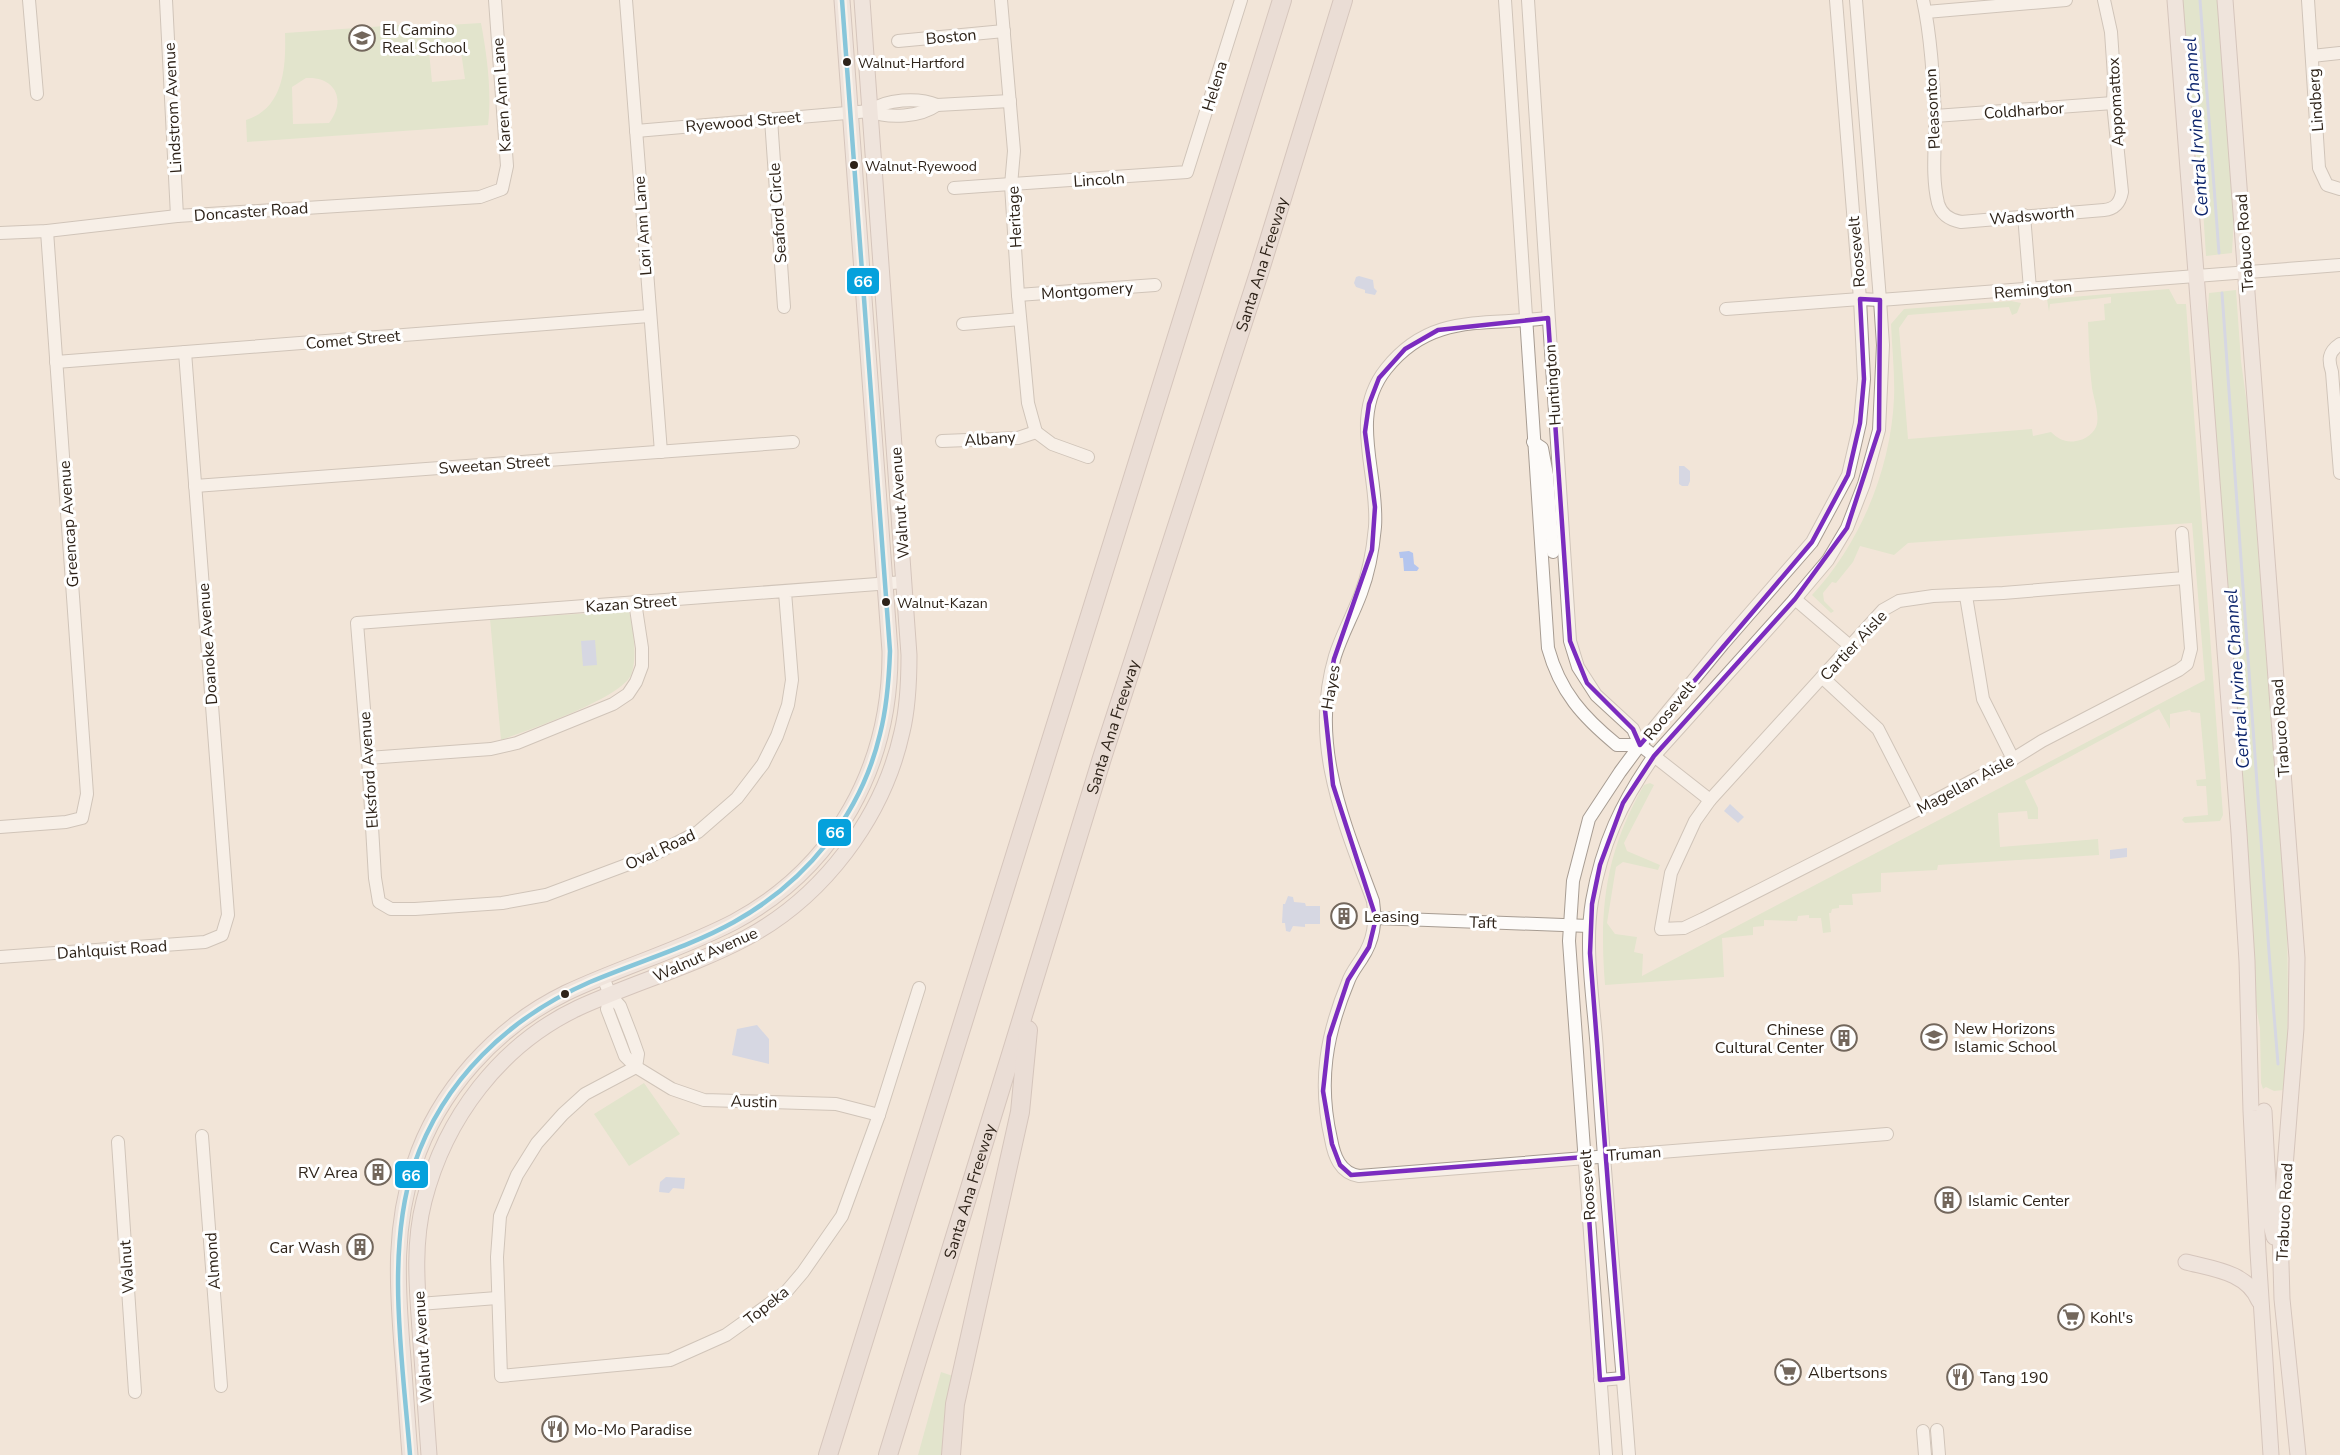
<svg xmlns="http://www.w3.org/2000/svg" width="2340" height="1455" font-family="'Nunito Sans',sans-serif">
<style>
.green{fill:#cee3bc;fill-rule:evenodd}
.water{fill:#b4c5ee}
.lines{fill:none;stroke-linecap:round;stroke-linejoin:round}
.stream{stroke:#b4c5ee;stroke-width:3}
.minor-casing{stroke:#a79c92;stroke-width:14}
.major-casing{stroke:#b29e98;stroke-width:17}
.highway-casing{stroke:#b29e98;stroke-width:20}
.minor{stroke:#fdfbf9;stroke-width:12}
.major{stroke:#ece2e0;stroke-width:15}
.highway{stroke:#e1d2d0;stroke-width:18}
.bus-1-casing{stroke:#fff;stroke-width:9}
.bus-1{stroke:#05a1dc;stroke-width:4.5}
.marked{fill:none;stroke:#7b2cbf;stroke-width:4.5;stroke-linejoin:round}
.bus-dot{fill:#2e2319;stroke:#fff;stroke-width:2}
.labels{text-anchor:middle;stroke-width:6;stroke-linejoin:round;paint-order:stroke}
.bus-label{font-size:14px;fill:#2e2319;stroke:#fff;text-anchor:start}
.poi-label{font-size:16px;fill:#2e2319;stroke:#fff;text-anchor:start}
.street-label{font-size:16px;fill:#2e2319;stroke:#fff}
.water-label{font-size:18px;font-style:italic;fill:#0d256d;stroke:#fff}
.line-badge{stroke:#fff;stroke-width:2}
.badge-label{font-size:16px;text-anchor:middle;font-weight:bold;fill:#fff}
</style>
<rect width="100%" height="100%" fill="#f2e5d8"/>
<!-- green -->
<g class="green">
<path d="M2182 0H2217L2234 217 2232 253 2206 256 2201 178 2192 135Z"/>
<path d="M481 23C487 55 492 92 488 125L247 142 246 120C284 108 286 67 285 33L413 24 414 27ZM418 39 434 44 436 47 460 45 465 79 432 82 429 51 416 52ZM306 78C335 76 347 100 329 123L293 124 292 87Z"/>
<path d="M2169 289 2177 304H2186L2223 815 2220 821 2185 823 2182 820 2184 817 2208 815 2206 786H2197L2196 780 2206 779 2200 713 2191 712 2190 710 2170 714V729L2159 709 2025 781 2038 808V819H2028L2027 811 1998 813 2000 847 2098 839 2099 855 1938 865 1937 870 1881 873V892L1852 894 1853 905H1839V908L1832 909 1831 913H1829L1831 932 1823 933 1821 918H1809V915L1798 916 1797 921 1764 920V926L1753 927V935L1722 938 1724 977 1605 985C1599 909 1605 853 1644 785L1650 783 1654 785 1624 843 1627 851 1660 865 1658 870 1623 862 1616 867 1607 923 1615 934 1637 937 1634 952 1643 954 1642 976 2205 680 2192 523 1908 543 1894 555 1860 546 1853 562 1836 583 1832 582 1823 593 1824 601 1834 611 1831 613 1812 595C1860 544 1891 469 1894 398 1895 374 1892 349 1891 324L1904 309 2011 301 2021 303 2017 313 2012 315 2009 307 1908 315 1899 328 1908 439 2032 429 2033 436 2051 432C2058 439 2066 443 2076 441 2085 440 2095 433 2097 424 2099 412 2094 400 2092 388 2089 366 2089 344 2088 322L2105 320 2104 304 2111 303V297L2050 304 2049 312 2047 299Z"/>
<path d="M2236 290 2241 361 2247 405 2287 929C2288 983 2289 1036 2284 1090L2274 1091 2266 1087 2263 1089 2261 1083 2260 1028 2254 995 2207 323 2209 293Z"/>
<path d="M629 611C633 628 638 658 631 675 620 699 528 730 501 740L490 619Z"/>
<path d="M644 1083 680 1134 629 1166 594 1114Z"/>
<path d="M941 1372 953 1376 943 1426 942 1455H918Z"/>
</g>
<!-- water -->
<g class="water">
<path d="M1359 276 1373 280 1374 288 1377 291 1375 295 1365 293V290L1356 287 1354 283 1356 277Z"/>
<path d="M1679 466H1684L1690 471V481L1688 486H1682L1679 484Z"/>
<path d="M1409 551 1413 553 1414 564 1419 568 1417 571H1404L1403 558H1400L1399 552Z"/>
<path d="M595 640 597 665 583 666 581 641Z"/>
<path d="M1730 804 1744 817 1738 823 1724 811Z"/>
<path d="M2127 848V857L2110 859V850Z"/>
<path d="M1288 896 1293 897 1294 902 1305 903 1306 906H1320V924H1305V927L1293 926 1290 932 1286 931 1285 923H1282L1283 904H1285Z"/>
<path d="M757 1025 769 1039V1064L732 1055 737 1029Z"/>
<path d="M666 1177 685 1178 684 1189 673 1188 669 1193 659 1192 660 1182Z"/>
</g>
<g class="lines">
<!-- stream -->
<g class="stream">
<path d="M2200 0 2219 253"/>
<path d="M2222 293 2269 952 2278 1064"/>
</g>
<!-- minor casing -->
<g class="minor-casing">
<g id="minor">
<path d="M29 0 37 94"/>
<path d="M166 0 177 216"/>
<path d="M626 0 661 452"/>
<path d="M1001 0 1014 151 1011 185 1018 295 1028 403 1036 432"/>
<path d="M1505 0 1548 648C1560 692 1583 717 1617 745H1640"/>
<path d="M1528 0 1570 641 1578 667 1596 695 1633 729 1640 745 1710 800"/>
<path d="M1923 0C1931 37 1933 77 1935 115 1936 143 1931 174 1938 203 1941 214 1950 220 1961 222L2104 210C2115 209 2120 203 2122 192L2113 103 2114 76 2111 32 2104 0"/>
<path d="M2308 0 2319 168 2327 185 2340 189"/>
<path d="M1926 12 2066 0"/>
<path d="M898 41 1004 31"/>
<path d="M2312 56 2340 53"/>
<path d="M870 111C886 99 918 97 937 105L1010 101"/>
<path d="M1935 116 2113 103"/>
<path d="M771 119 784 307"/>
<path d="M636 131 870 111C889 119 920 117 937 105"/>
<path d="M954 188 1187 172 1241 0"/>
<path d="M2024 215 2030 289"/>
<path d="M0 233 47 231 177 216 480 197 502 189 507 166 495 0"/>
<path d="M1018 295 1155 285"/>
<path d="M1726 309 1860 299 1880 300 2340 265"/>
<path d="M1548 318C1485 326 1431 312 1386 369 1348 417 1379 472 1375 527 1373 549 1369 572 1361 593 1353 615 1342 634 1335 656 1309 743 1343 820 1373 901 1376 922 1374 940 1362 958 1357 966 1351 973 1348 982 1326 1035 1318 1082 1331 1139 1334 1156 1340 1173 1359 1176L1887 1134"/>
<path d="M963 324 1020 319"/>
<path d="M2340 344C2328 352 2328 360 2332 372L2340 473"/>
<path d="M56 362 649 316"/>
<path d="M1036 432 1052 444 1088 457"/>
<path d="M942 441 1018 438 1036 432"/>
<path d="M1533 442 1542 448 1547 475 1553 552"/>
<path d="M195 486 793 442"/>
<path d="M2182 533 2191 649 2187 664 2179 670 2042 741 2013 759 1919 809 1703 919 1684 928 1661 929 1671 873 1695 821 1710 800 1883 610 1899 601 1933 596 2003 593 2184 578"/>
<path d="M785 592 792 680 788 705 777 736 763 764 737 798 698 832 653 855 546 895 502 903 415 909H391L379 902 375 878 368 758 357 623 904 582"/>
<path d="M1966 596 1983 699 2013 759"/>
<path d="M1795 599 1850 646"/>
<path d="M1822 677 1878 729 1919 809"/>
<path d="M368 758 491 749 517 743 613 704 628 694 636 682 642 666V648L635 602"/>
<path d="M0 827 66 822 82 818 87 794 47 231"/>
<path d="M1376 918 1589 926"/>
<path d="M0 957 205 942 222 935 228 915 185 352"/>
<path d="M603 977 610 995 620 1006 632 1037 638 1054 636 1067"/>
<path d="M610 995 607 1009 625 1056 636 1067 672 1089 704 1100 836 1104 879 1115"/>
<path d="M636 1067 585 1094 563 1114 537 1143 517 1175 500 1216 497 1257 501 1376 670 1360 726 1335 786 1292 803 1272 842 1216 879 1115 919 988"/>
<path d="M202 1136 221 1386"/>
<path d="M118 1142 135 1392"/>
<path d="M419 1304 497 1298"/>
<path d="M1600 1380 1623 1378"/>
<path d="M1937 1430 1939 1455"/>
<path d="M1923 1431 1925 1455"/>
<path d="M1606 1455 1569 941 1573 881 1589 819 1620 772 1640 745 1723 644 1812 542 1848 475 1860 423 1864 379 1860 299 1836 0"/>
<path d="M1629 1455C1619 1320 1604 1186 1597 1051 1594 1004 1584 948 1592 901 1602 844 1621 803 1654 756L1795 599 1828 560 1847 528 1864 484 1879 430 1883 345 1880 300 1856 0"/>
</g>
</g>
<!-- major casing -->
<g class="major-casing">
<g id="major">
<path d="M2175 0 2239 833 2247 961 2251 1111 2258 1252 2271 1455"/>
<path d="M2225 0 2297 958 2296 1028 2280 1230 2282 1299 2298 1455"/>
<path d="M2264 1111 2270 1221 2274 1237"/>
<path d="M2186 1262C2213 1269 2247 1272 2259 1301"/>
<path d="M410 1455C407 1419 405 1382 402 1346 397 1282 394 1227 414 1165 438 1091 496 1027 566 993 621 967 680 950 734 922 836 867 891 766 890 651L842 0"/>
<path d="M429 1455C426 1413 423 1372 420 1330 417 1287 413 1244 424 1201 445 1118 500 1045 578 1008 633 983 693 966 746 938 823 897 883 818 902 732 908 707 909 681 909 655L862 0"/>
</g>
</g>
<!-- highway casing -->
<g class="highway-casing">
<g id="highway">
<path d="M828 1455 1282 0"/>
<path id="s1" d="M888 1455 1102 758 1259 273 1343 0"/>
<path d="M951 1455 955 1404 1020 1112 1028 1030"/>
</g>
</g>
<!-- minor -->
<use href="#minor" class="minor"/>
<!-- major -->
<use href="#major" class="major"/>
<!-- highway -->
<use href="#highway" class="highway"/>
<!-- bus-1 casing -->
<g class="bus-1-casing">
<path id="bus-1" d="M410 1455C403 1365 385 1251 414 1165 443 1080 509 1017 590 982 637 962 689 947 734 922 806 882 861 815 880 734 887 707 889 679 890 651L842 0"/>
</g>
<!-- bus-1 -->
<use href="#bus-1" class="bus-1"/>
</g>
<!-- marked area -->
<path d="M0 0H2340V1455H0ZM1860 299 1880 300 1879 430 1847 528 1795 599 1654 756 1623 803 1600 865 1592 904 1590 953 1623 1378 1600 1380 1585 1157 1351 1175 1340 1165 1332 1144 1323 1091 1329 1037 1348 980 1369 947 1376 918 1333 785 1325 710 1334 659 1372 550 1375 507 1365 432 1369 404 1379 378 1405 349 1438 330 1548 318 1570 641 1587 683 1633 729 1640 745 1812 542 1848 475 1860 423 1864 379Z" fill="#f2e5d8" fill-opacity=".55" fill-rule="evenodd"/>
<path class="marked" d="M1860 299 1880 300 1879 430 1847 528 1795 599 1654 756 1623 803 1600 865 1592 904 1590 953 1623 1378 1600 1380 1585 1157 1351 1175 1340 1165 1332 1144 1323 1091 1329 1037 1348 980 1369 947 1376 918 1333 785 1325 710 1334 659 1372 550 1375 507 1365 432 1369 404 1379 378 1405 349 1438 330 1548 318 1570 641 1587 683 1633 729 1640 745 1812 542 1848 475 1860 423 1864 379Z"/>
<!-- icons -->
<defs>
<g id="school-ring" transform="scale(1.35)"><circle r="9.5" fill="#fff" stroke="#73675c" stroke-width="1.5"/><path d="M0-5L7-2L0 1L-7-2ZM-4 1L0 2.5L4 1V4Q0 6-4 4Z" fill="#73675c"/></g>
<g id="building-ring" transform="scale(1.35)"><circle r="9.5" fill="#fff" stroke="#73675c" stroke-width="1.5"/><path d="M-4-6H4V6H1V3H-1V6H-4ZM-2.5-4.3h1.7v1.8h-1.7ZM.8-4.3h1.7v1.8H.8ZM-2.5-1h1.7V.8h-1.7ZM.8-1h1.7V.8H.8Z" fill="#73675c"/></g>
<g id="supermarket-ring" transform="scale(1.35)"><circle r="9.5" fill="#fff" stroke="#73675c" stroke-width="1.5"/><path d="M-6-5.5h2.5l.6 2H6L4.5 2H-2.5L-4.4-4H-6ZM-1.5 3.2a1.3 1.3 0 1 0 .1 0ZM3 3.2a1.3 1.3 0 1 0 .1 0Z" fill="#73675c"/></g>
<g id="restaurant-ring" transform="scale(1.35)"><circle r="9.5" fill="#fff" stroke="#73675c" stroke-width="1.5"/><path d="M-5-6h1v4h1v-4h1v4h1v-4h1v5L-1.5 .5V6h-2V.5L-5-1ZM5-6V6H3V1.5H1.5Q1.5-4 5-6Z" fill="#73675c"/></g>
</defs>
<g fill-rule="evenodd">
<use href="#school-ring" x="362" y="38"/>
<use href="#building-ring" x="1344" y="916"/>
<use href="#school-ring" x="1934" y="1037"/>
<use href="#building-ring" x="1844" y="1038"/>
<use href="#building-ring" x="378" y="1172"/>
<use href="#building-ring" x="1948" y="1200"/>
<use href="#building-ring" x="360" y="1247"/>
<use href="#supermarket-ring" x="2071" y="1317"/>
<use href="#supermarket-ring" x="1788" y="1372"/>
<use href="#restaurant-ring" x="1960" y="1377"/>
<use href="#restaurant-ring" x="555" y="1429"/>
</g>
<!-- markers -->
<g class="bus-dot">
<circle cx="847" cy="62" r="5"/>
<circle cx="854" cy="165" r="5"/>
<circle cx="886" cy="602" r="5"/>
<circle cx="565" cy="994" r="5"/>
</g>
<g class="labels">
<!-- bus labels -->
<g class="bus-label">
<text x="858" y="68">Walnut-Hartford</text>
<text x="865" y="171">Walnut-Ryewood</text>
<text x="897" y="608">Walnut-Kazan</text>
</g>
<!-- poi labels -->
<g class="poi-label">
<text x="382" y="35">El Camino<tspan x="382" dy="18">Real School</tspan></text>
<text x="1364" y="922">Leasing</text>
<text x="1954" y="1034">New Horizons<tspan x="1954" dy="18">Islamic School</tspan></text>
<text x="1824" y="1035" text-anchor="end">Chinese<tspan x="1824" dy="18">Cultural Center</tspan></text>
<text x="358" y="1178" text-anchor="end">RV Area</text>
<text x="1968" y="1206">Islamic Center</text>
<text x="340" y="1253" text-anchor="end">Car Wash</text>
<text x="2090" y="1323">Kohl's</text>
<text x="1808" y="1378">Albertsons</text>
<text x="1980" y="1383">Tang 190</text>
<text x="574" y="1435">Mo-Mo Paradise</text>
</g>
<!-- street labels -->
<g class="street-label">
<text transform="translate(951 36) rotate(-5)" y="6">Boston</text>
<text transform="translate(1214 86) rotate(-73)" y="6">Helena</text>
<text transform="translate(501 95) rotate(-94)" y="6">Karen Ann Lane</text>
<text transform="translate(2315 100) rotate(-94)" y="6">Lindberg</text>
<text transform="translate(2115 102) rotate(-93)" y="6">Appomattox</text>
<text transform="translate(172 108) rotate(-93)" y="6">Lindstrom Avenue</text>
<text transform="translate(1932 109) rotate(-93)" y="6">Pleasonton</text>
<text transform="translate(2024 110) rotate(-4)" y="6">Coldharbor</text>
<text transform="translate(743 121) rotate(-5)" y="6">Ryewood Street</text>
<text transform="translate(1099 179) rotate(-4)" y="6">Lincoln</text>
<text transform="translate(251 211) rotate(-4)" y="6">Doncaster Road</text>
<text transform="translate(777 213) rotate(-94)" y="6">Seaford Circle</text>
<text transform="translate(2032 215) rotate(-5)" y="6">Wadsworth</text>
<text transform="translate(1014 217) rotate(-93)" y="6">Heritage</text>
<text transform="translate(642 226) rotate(-94)" y="6">Lori Ann Lane</text>
<text transform="translate(2244 243) rotate(-94)" y="6">Trabuco Road</text>
<text transform="translate(1856 252) rotate(-95)" y="6">Roosevelt</text>
<text dy="6" stroke="none"><textPath href="#s1" startOffset="1248">Santa Ana Freeway</textPath></text>
<text transform="translate(2033 289) rotate(-5)" y="6">Remington</text>
<text transform="translate(1087 290) rotate(-4)" y="6">Montgomery</text>
<text transform="translate(353 339) rotate(-5)" y="6">Comet Street</text>
<text transform="translate(1552 385) rotate(-94)" y="6">Huntington</text>
<text transform="translate(990 438) rotate(-4)" y="6">Albany</text>
<text transform="translate(494 464) rotate(-4)" y="6">Sweetan Street</text>
<text transform="translate(899 503) rotate(-94)" y="6">Walnut Avenue</text>
<text transform="translate(68 524) rotate(-94)" y="6">Greencap Avenue</text>
<text transform="translate(631 603) rotate(-4)" y="6">Kazan Street</text>
<text transform="translate(207 644) rotate(-94)" y="6">Doanoke Avenue</text>
<text transform="translate(1853 645) rotate(-47)" y="6">Cartier Aisle</text>
<text transform="translate(1330 687) rotate(-80)" y="6">Hayes</text>
<text transform="translate(1669 710) rotate(-51)" y="6">Roosevelt</text>
<text dy="6" stroke="none"><textPath href="#s1" startOffset="762">Santa Ana Freeway</textPath></text>
<text transform="translate(2280 728) rotate(-94)" y="6">Trabuco Road</text>
<text transform="translate(368 770) rotate(-94)" y="6">Elksford Avenue</text>
<text transform="translate(1965 784) rotate(-28)" y="6">Magellan Aisle</text>
<text transform="translate(660 849) rotate(-25)" y="6">Oval Road</text>
<text transform="translate(1483 922) rotate(2)" y="6">Taft</text>
<text transform="translate(112 949) rotate(-4)" y="6">Dahlquist Road</text>
<text transform="translate(705 954) rotate(-24)" y="6">Walnut Avenue</text>
<text transform="translate(754 1101) rotate(1)" y="6">Austin</text>
<text transform="translate(1634 1153) rotate(-4)" y="6">Truman</text>
<text transform="translate(1587 1185) rotate(-94)" y="6">Roosevelt</text>
<text dy="6" stroke="none"><textPath href="#s1" startOffset="276">Santa Ana Freeway</textPath></text>
<text transform="translate(2284 1212) rotate(-87)" y="6">Trabuco Road</text>
<text transform="translate(212 1261) rotate(-94)" y="6">Almond</text>
<text transform="translate(126 1267) rotate(-94)" y="6">Walnut</text>
<text transform="translate(766 1305) rotate(-38)" y="6">Topeka</text>
<text transform="translate(422 1347) rotate(-94)" y="6">Walnut Avenue</text>
</g>
<!-- water labels -->
<g class="water-label">
<text transform="translate(2196 127) rotate(-94)" y="6">Central Irvine Channel</text>
<text transform="translate(2237 679) rotate(-94)" y="6">Central Irvine Channel</text>
</g>
</g>
<g class="line-badge">
<rect x="846" y="267" width="34" height="28" rx="6" fill="#05a1dc"/>
<rect x="817" y="818" width="35" height="29" rx="6" fill="#05a1dc"/>
<rect x="394" y="1160" width="35" height="29" rx="6" fill="#05a1dc"/>
</g>
<g class="badge-label">
<text x="863" y="287">66</text>
<text x="835" y="838">66</text>
<text x="411" y="1181">66</text>
</g>
</svg>
